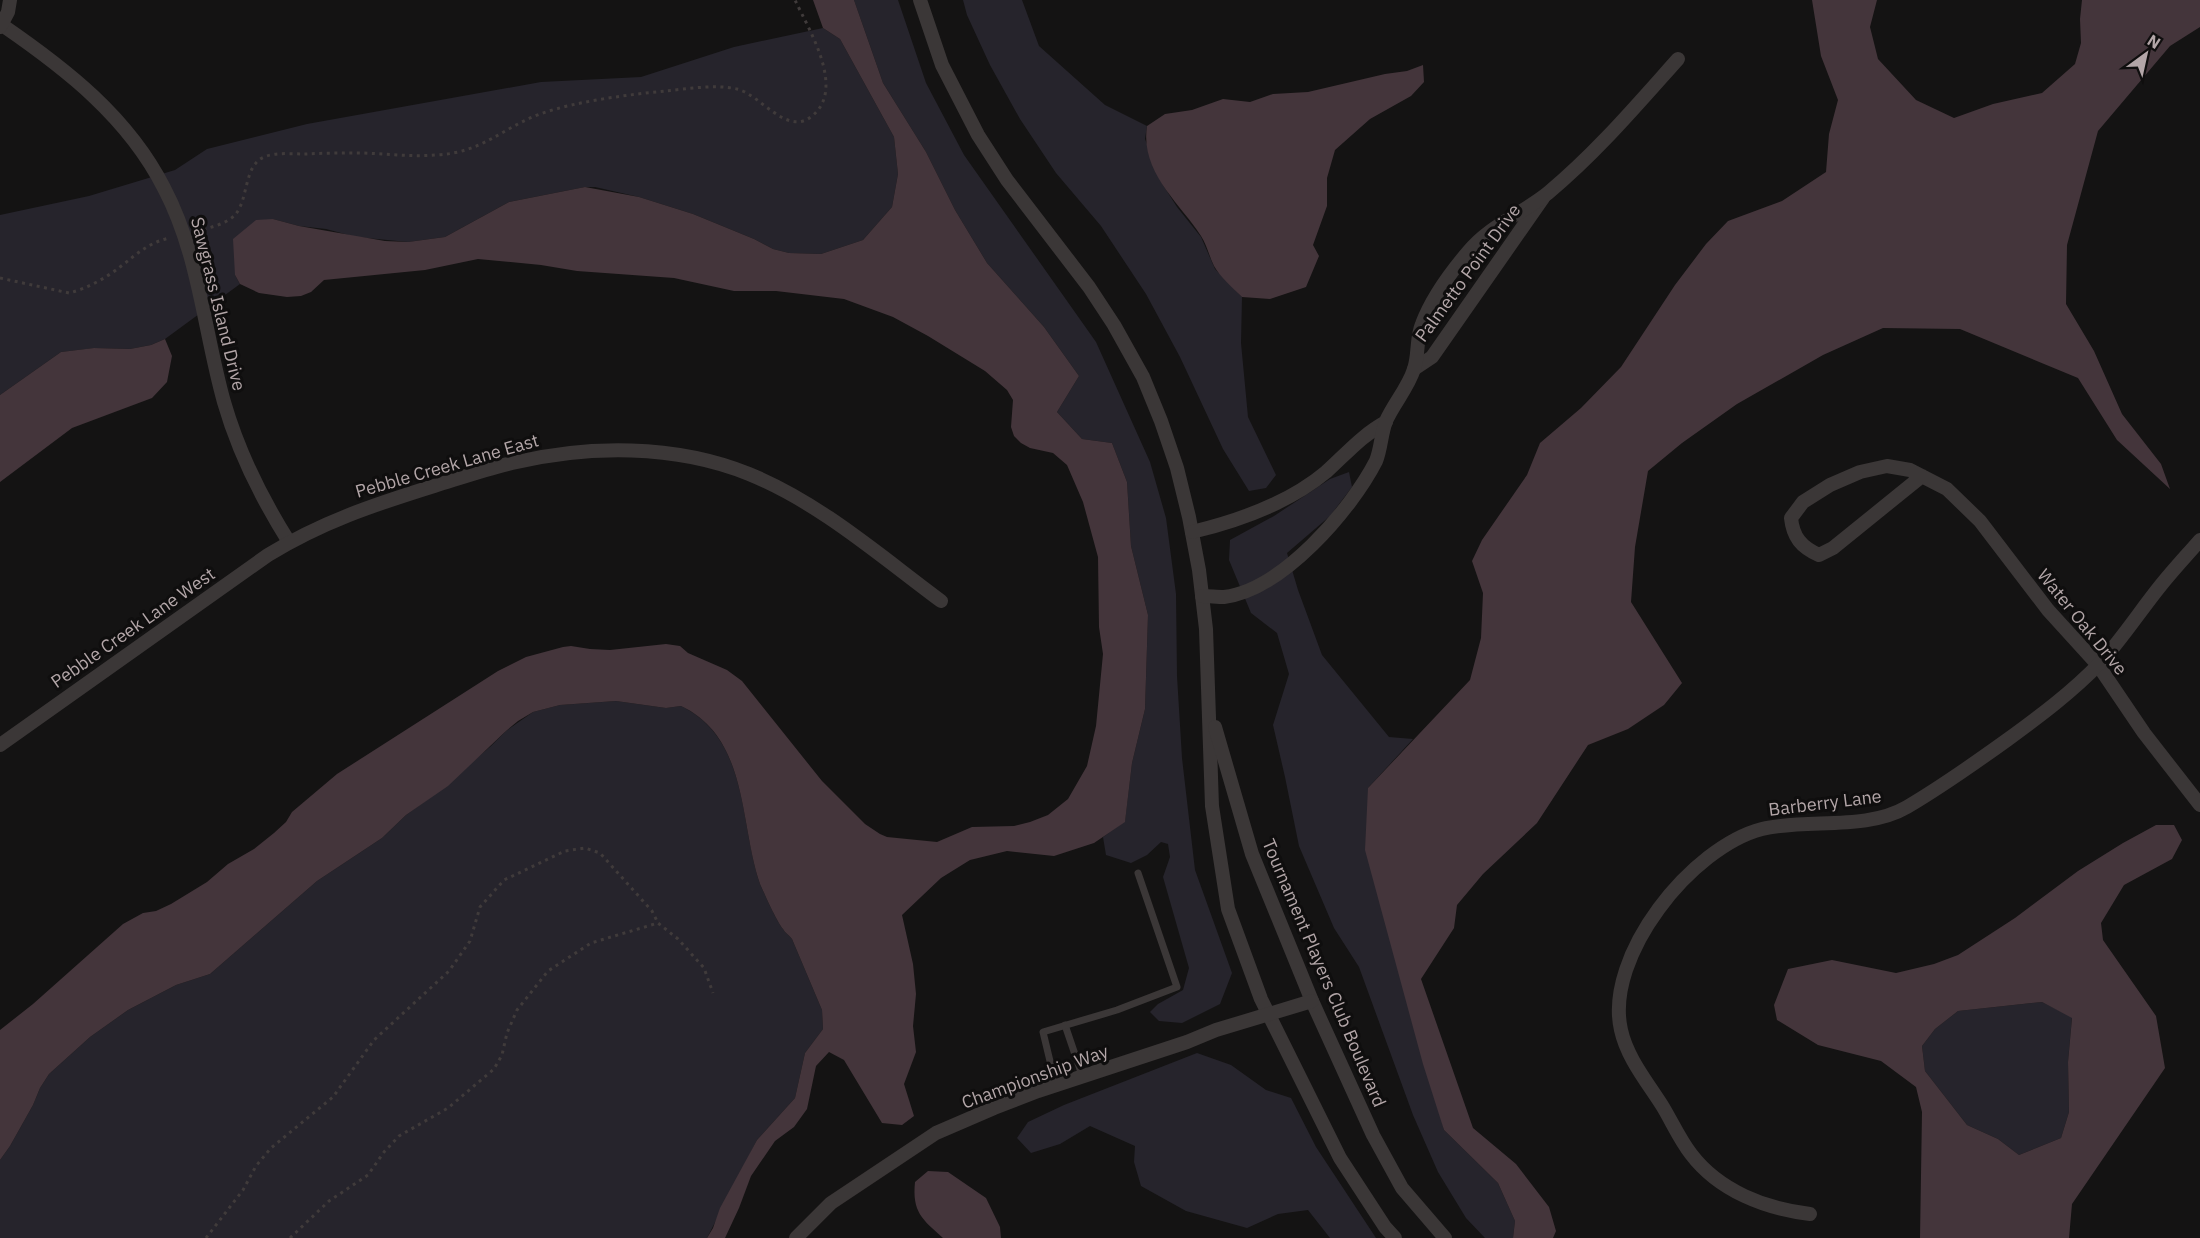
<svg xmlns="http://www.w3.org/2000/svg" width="2200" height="1238" font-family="'IBM Plex Sans',sans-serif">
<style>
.green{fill:#26242c}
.water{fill:#44353b;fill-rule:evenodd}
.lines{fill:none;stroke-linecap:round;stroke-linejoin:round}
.path{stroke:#403b3b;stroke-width:3;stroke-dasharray:3 4.5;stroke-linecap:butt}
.lane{stroke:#3b3737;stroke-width:7}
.street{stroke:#3b3737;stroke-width:14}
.labels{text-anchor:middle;stroke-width:6;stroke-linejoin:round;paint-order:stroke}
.street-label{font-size:18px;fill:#b3a6a8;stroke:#0f0e0e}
</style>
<rect width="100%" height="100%" fill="#141313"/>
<!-- green -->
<g class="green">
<path d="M854 0H898L926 83 964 155 1096 342 1150 462 1166 518 1176 594 1177 676 1182 758 1195 870 1232 973 1220 1004 1182 1023 1159 1021 1150 1012 1158 1004 1183 990 1189 968 1163 877 1170 857 1168 844 1161 842 1147 855 1131 863 1106 855 1103 837 1125 821 1132 763 1145 709 1148 615 1131 546 1127 482 1112 443 1082 439 1057 412 1079 376 1044 327 987 263 955 210 926 152 883 83Z"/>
<path d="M963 0H1022L1039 46 1105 105 1147 126 1145 139 1163 185 1177 207 1201 237 1215 269 1242 297 1241 343 1248 417 1276 475 1266 488 1249 491 1223 449 1180 357 1146 294 1101 226 1056 173 1020 119 990 65 967 15Z"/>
<path d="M823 28 840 39 894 137 898 174 892 207 863 240 821 254 789 253 773 249 754 239 693 214 639 197 595 187H585L509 202 445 237 408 242 356 237 326 229 299 226 273 219 235 275 240 284 165 339 151 345 130 349 95 348 61 352 0 395V215L89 196 175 170 207 149 307 124 541 82 641 77 734 47Z"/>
<path d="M1349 472 1352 487 1330 516 1287 553 1298 590 1322 655 1389 737 1413 739 1368 788 1444 1130 1498 1183 1515 1221 1513 1238H1485L1466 1218 1438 1172 1413 1115 1359 967 1334 928 1299 846 1285 777 1273 725 1289 674 1277 633 1251 613 1229 560 1230 540 1274 516 1330 479Z"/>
<path d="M616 701 666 708 681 706C749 739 739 822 760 884 764 893 777 922 783 929 785 933 789 935 792 939L822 1010 823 1029 805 1053 795 1098 757 1140 707 1238H0V1160L10 1146 33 1105 40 1088 49 1074 90 1037 128 1010 176 985 210 974 317 881 382 838 406 815 431 797 491 746 506 731 533 712 560 705Z"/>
<path d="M2042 1002 2072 1017 2068 1062 2069 1112 2061 1138 2019 1155 1998 1139 1967 1125 1925 1071 1922 1046 1935 1029 1958 1011Z"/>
<path d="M1197 1053 1231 1065 1266 1090 1291 1098 1316 1147 1376 1238H1330L1308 1210 1278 1214 1247 1228 1186 1211 1141 1186 1134 1162 1135 1146 1090 1126 1060 1144 1031 1153 1017 1138 1028 1122 1064 1105Z"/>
</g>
<!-- water -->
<g class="water">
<path d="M813 0H854L883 83 926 152 955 210 987 263 1044 327 1079 376 1057 412 1082 439 1112 443 1127 482 1131 546 1148 615 1145 709 1132 763 1125 822 1094 843 1054 856 1007 851 970 860 941 878 902 915 913 964 916 994 913 1026 916 1052 904 1084 914 1116 902 1125 882 1123 844 1060 829 1052 816 1066 807 1109 794 1127 775 1141 751 1176 739 1208 725 1238H707L713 1228 720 1208 757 1140 795 1098 805 1053 823 1029 822 1010 792 939C789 935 785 933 783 929 777 922 764 893 760 884 739 823 749 738 681 706L666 708 616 701 560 705 533 712 518 721 506 731 448 786 406 815 382 838 317 881 210 974 176 985 128 1010 90 1037 49 1074 40 1088 33 1105 10 1146 0 1160V1030L33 1004 123 924 143 913 156 911 171 904 207 882 228 864 254 849 274 833 286 822 292 812 337 774 498 671 526 657 563 647 571 646 590 649 610 650 666 644 680 646 688 653 727 670 742 681 822 781 865 824 880 834 887 837 937 842 972 827 1014 826 1030 822 1048 815 1068 799 1087 766 1096 726 1103 654 1099 627 1098 557 1083 502 1067 465 1053 453 1030 448 1021 443 1014 436 1011 427 1013 400 1007 390 985 371 928 336 893 317 844 299 776 291H734L674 278 577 271 541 265 478 259 425 270 324 280 311 292 301 296 287 297 259 293 240 284 235 275 233 239 256 220 273 219 299 226 385 241 408 242 445 237 509 202 585 187 639 197 693 214 754 239 773 249 789 253 821 254 863 240 892 207 898 174 894 137 840 39 823 28Z"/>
<path d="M1812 0H1877L1870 27 1878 59 1916 100 1954 118 1993 104 2042 93 2075 64 2081 43 2080 19 2082 0H2200V27L2170 46 2098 131 2067 245 2066 304 2094 351 2122 414 2161 464 2170 489 2117 440 2078 378 1960 329 1883 328 1823 355 1737 404 1682 443 1648 471 1635 547 1631 602 1682 683 1664 705 1628 729 1588 745 1537 823 1483 874 1457 905 1454 928 1421 979 1473 1128 1516 1164 1549 1207 1556 1231 1553 1238H1513L1515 1221 1498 1183 1444 1130 1423 1064 1365 850 1368 788 1470 680 1481 638 1483 593 1472 561 1482 540 1527 475 1540 443 1581 408 1621 367 1675 285 1706 244 1728 221 1782 201 1826 172 1829 134 1838 100 1821 56Z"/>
<path d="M1423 65 1424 82 1411 96 1370 119 1335 150 1327 178V206L1313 245 1319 256 1306 287 1270 299 1242 297C1233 288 1220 277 1214 266 1209 256 1207 245 1201 236 1179 202 1140 172 1147 126L1165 114 1192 110 1223 99 1250 102 1273 94 1308 92 1385 74 1407 71Z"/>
<path d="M165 339 172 356 167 382 152 398 72 428 0 482V395L61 352 94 348 130 349 151 345Z"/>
<path d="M2156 825H2174L2182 840 2172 859 2124 885 2101 923 2103 940 2156 1016 2165 1068 2072 1204 2069 1238H1920L1922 1112 1916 1087 1881 1061 1818 1045 1777 1020 1774 1005 1788 969 1832 960 1896 973 1934 964 1958 955 2015 918 2078 871 2123 843ZM2042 1002 2072 1018 2068 1062 2069 1112 2061 1138 2019 1155 1998 1139 1967 1125 1925 1071 1922 1046 1935 1029 1958 1011Z"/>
<path d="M928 1171 948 1172 986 1198 1000 1227 1001 1238H943C922 1219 912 1212 915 1182Z"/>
</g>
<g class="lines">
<!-- path -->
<g class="path">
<path d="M196 231C208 228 224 225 234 216 249 201 243 166 264 157 276 152 292 154 305 154 324 153 344 153 364 153 388 154 412 157 436 155 482 153 502 128 540 114 577 101 626 95 665 91 687 89 715 84 737 89 761 95 787 137 812 116 846 89 809 30 795 0"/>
<path d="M0 278 69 293C86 289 106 278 120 267 137 254 148 243 169 238"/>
<path d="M206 1238 243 1190 256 1166 271 1148 333 1097 374 1040 449 971 470 941 480 907 504 880 565 851 585 848 600 853 652 911 658 923"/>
<path d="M290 1238 329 1201 368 1175 384 1152 399 1136 448 1108 494 1069 502 1055 507 1033 517 1010 548 971 591 943 658 923 678 939 704 968 713 993"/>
</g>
<!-- lane -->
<g class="lane">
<path d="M1065 1025 1083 1078"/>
<path d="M1056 1086 1043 1032 1117 1010 1177 987 1138 873"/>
</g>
<!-- street -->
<g class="street">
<path d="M920 0 942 65 978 135 1007 180 1089 287 1114 325 1143 377 1161 421 1177 468 1189 517 1199 570 1206 629 1212 806 1228 909 1261 999 1340 1158 1385 1227 1395 1238"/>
<path d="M2 25C66 69 128 117 164 188 199 254 204 331 224 402 238 451 262 499 289 542"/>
<path d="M0 27 8 12 10 0"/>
<path d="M1414 369 1432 357 1543 198"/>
<path d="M1922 476 1833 548 1819 555C1801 547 1793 537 1791 518L1803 502 1830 485 1860 472 1887 466 1910 470 1947 489 1980 521 2048 610 2098 665 2144 733 2200 805"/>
<path d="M1192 532C1238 521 1289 503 1326 472 1346 454 1362 435 1386 422"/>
<path d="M1202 596C1209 596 1217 597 1224 597 1282 590 1351 510 1376 461 1381 449 1381 434 1386 421 1394 403 1408 388 1414 369 1419 355 1416 338 1422 324 1431 300 1451 272 1468 252 1490 225 1522 214 1548 193 1596 153 1636 106 1678 59"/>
<path d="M1215 727 1252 854 1312 1001 1373 1135 1402 1188 1445 1238"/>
<path d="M0 745 268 555C322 522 373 505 434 486 460 478 486 469 512 463 588 445 675 444 749 474 820 503 879 555 941 601"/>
<path d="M1810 1214C1766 1209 1719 1191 1691 1154 1680 1140 1672 1122 1663 1107 1648 1083 1627 1058 1621 1030 1604 956 1692 847 1762 829 1808 818 1866 831 1907 807 1941 787 1975 763 2007 740 2040 716 2072 692 2100 663 2122 639 2140 611 2161 585 2173 570 2187 555 2200 540"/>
<path d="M796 1238 831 1203 936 1133 994 1108 1038 1091 1187 1042 1216 1030 1312 1001"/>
</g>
</g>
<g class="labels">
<!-- street labels -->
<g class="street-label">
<text transform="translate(1468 273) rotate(-54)" y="6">Palmetto Point Drive</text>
<text transform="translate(218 304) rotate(76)" y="6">Sawgrass Island Drive</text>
<text transform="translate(447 466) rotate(-16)" y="6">Pebble Creek Lane East</text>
<text transform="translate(2082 622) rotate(51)" y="6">Water Oak Drive</text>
<text transform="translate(133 628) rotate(-35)" y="6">Pebble Creek Lane West</text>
<text transform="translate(1825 803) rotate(-7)" y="6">Barberry Lane</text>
<text transform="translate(1324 973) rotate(67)" y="6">Tournament Players Club Boulevard</text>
<text transform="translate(1035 1077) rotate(-20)" y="6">Championship Way</text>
</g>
</g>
<!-- north arrow -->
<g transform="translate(2146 54) rotate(33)" stroke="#0f0e0e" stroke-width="4.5" paint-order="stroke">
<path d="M0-4.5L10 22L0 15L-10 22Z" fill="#b3a6a8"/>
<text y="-9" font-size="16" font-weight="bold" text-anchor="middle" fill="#b3a6a8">N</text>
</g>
</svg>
